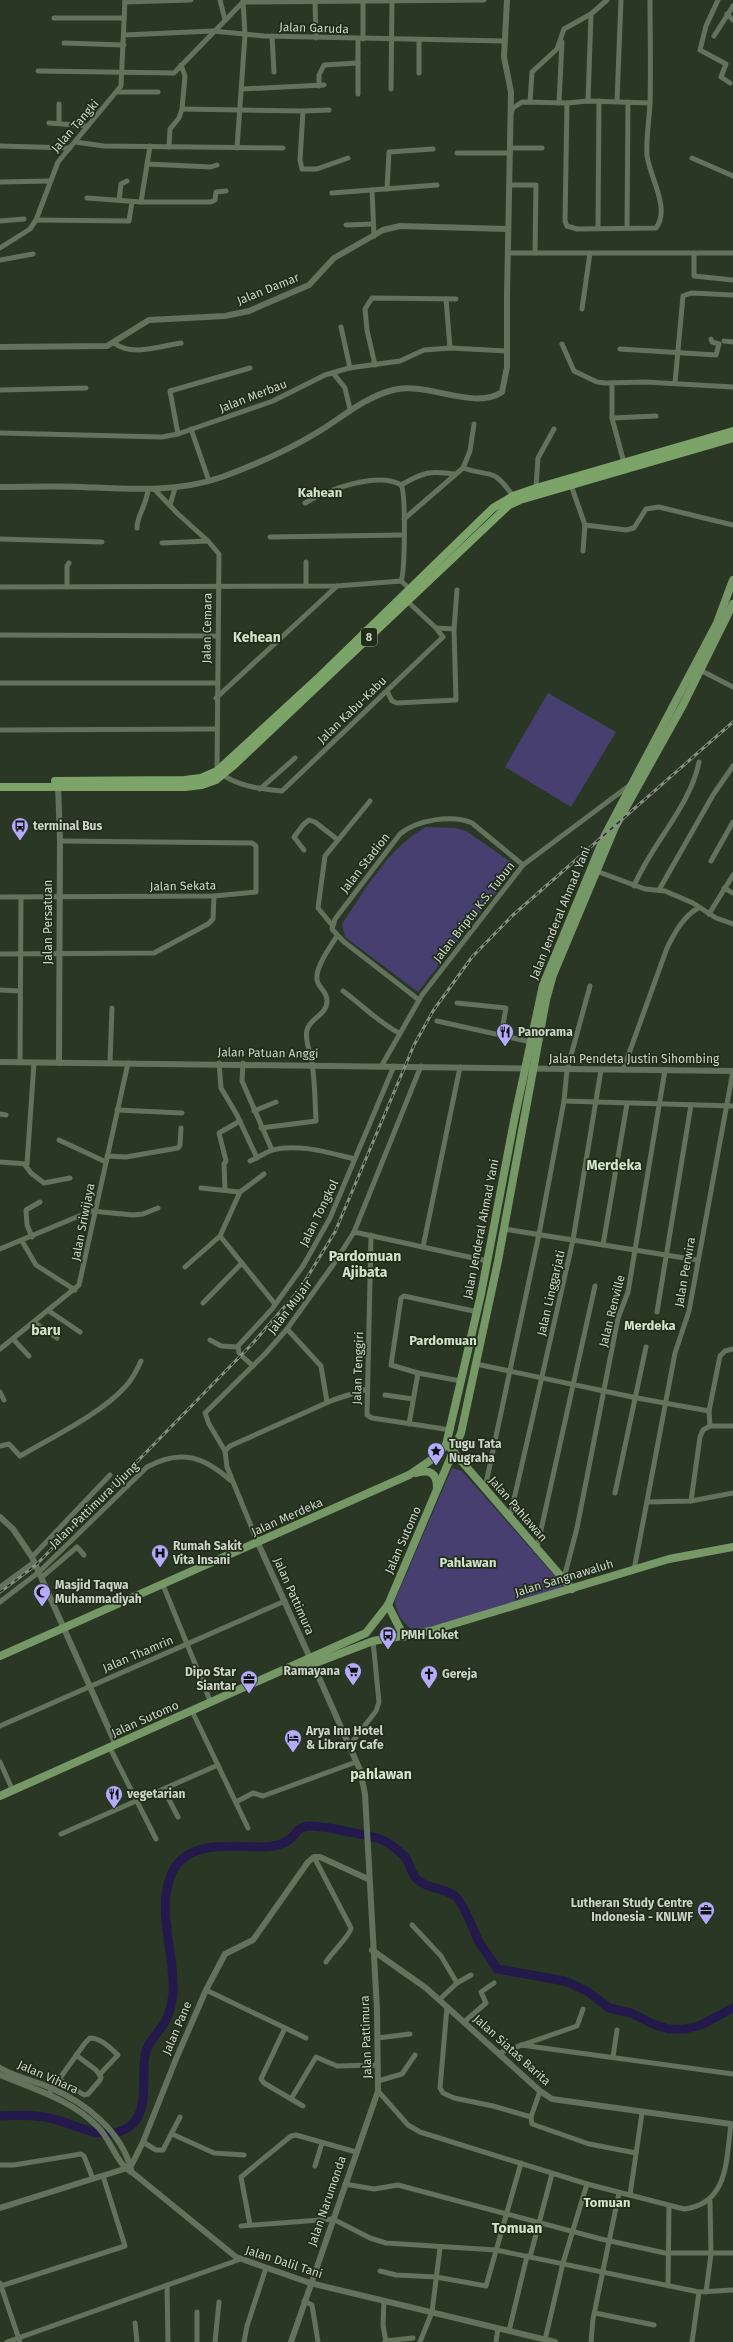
<svg xmlns="http://www.w3.org/2000/svg" width="733" height="2342" font-family="'Fira Sans',sans-serif">
<style>
.green{fill:#463f70}
.lines{fill:none;stroke-linecap:round;stroke-linejoin:round}
.river{stroke:#23194b;stroke-width:9}
.minor{stroke:#63725c;stroke-width:5}
.tertiary{stroke:#63725c;stroke-width:6}
.primary{stroke:#769766;stroke-width:8}
.trunk{stroke:#7ca469;stroke-width:8}
.rail-casing{stroke:#879182;stroke-width:3}
.rail{stroke:#202d1a;stroke-width:1.5;stroke-dasharray:4.5;stroke-linecap:butt}
.labels{text-anchor:middle;stroke-width:3.5;stroke-linejoin:round;paint-order:stroke}
.shield{fill:#202d1a;stroke:#98a294;stroke-width:1}
.shield-label{font-size:11px;font-weight:bold;fill:#ccd4c8}
.street-label{font-size:12px;fill:#ccd4c8;stroke:#202d1a}
.poi-label{font-size:12px;font-weight:bold;fill:#ccd4c8;stroke:#202d1a;text-anchor:start}
.neighbourhood-label{font-size:13px;font-weight:bold;fill:#d3e4cc;stroke:#202d1a}
.quarter-label{font-size:14px;font-weight:bold;fill:#d3e4cc;stroke:#202d1a}
</style>
<rect width="100%" height="100%" fill="#2a3724"/>
<!-- green -->
<g class="green">
<path d="M548 693 616 732 571 807 505 767Z"/>
<path d="M426 827 456 828 466 831 517 866 418 992 345 937 342 924C365 890 389 847 426 827Z"/>
<path d="M452 1468 462 1471 562 1584V1588L423 1629 412 1630C402 1621 396 1614 395 1600Z"/>
</g>
<g class="lines">
<!-- river -->
<path class="river" d="M0 2116C15 2115 30 2115 45 2117 72 2121 104 2146 130 2126 150 2111 141 2077 145 2056 147 2041 158 2034 165 2022 169 2014 172 2003 173 1994 176 1955 155 1910 172 1873 186 1841 229 1846 259 1847 269 1847 282 1846 290 1839 296 1834 299 1826 309 1826 320 1825 365 1835 377 1838 387 1841 397 1849 404 1856 411 1863 410 1874 418 1880 429 1890 443 1887 455 1896 463 1902 474 1931 479 1942 485 1951 492 1960 497 1969L565 1981 587 1991 609 2008 631 2013 653 2024 668 2029H685L701 2025 733 2008"/>
<!-- minor -->
<g class="minor">
<path d="M220 0 225 20"/>
<path d="M718 0 706 26 700 50 726 64 721 77 730 83"/>
<path d="M125 2 191 0"/>
<path d="M315 2 316 38"/>
<path d="M363 2V39"/>
<path d="M727 14 733 20"/>
<path d="M54 18H124"/>
<path d="M124 35 213 31 264 36 504 41"/>
<path d="M272 36 274 72"/>
<path d="M714 36 733 6"/>
<path d="M64 43 124 45"/>
<path d="M38 71 174 73 243 2 484 0"/>
<path d="M419 73V40"/>
<path d="M319 86V75L324 65 358 63"/>
<path d="M242 89 324 85"/>
<path d="M391 89 392 0"/>
<path d="M118 92H158"/>
<path d="M358 94V39"/>
<path d="M588 101 591 14"/>
<path d="M617 101 621 0"/>
<path d="M530 102 532 72 557 49 564 29 591 14 607 0"/>
<path d="M559 103 562 42"/>
<path d="M567 103 565 221 567 226 577 229 656 228C671 208 649 176 647 155 646 138 649 121 650 104 651 69 650 34 650 0"/>
<path d="M182 109 303 111 300 160 302 169H317L348 158"/>
<path d="M303 111 329 110"/>
<path d="M511 113 513 108 522 102 567 103 588 101 650 103"/>
<path d="M49 123 88 126"/>
<path d="M59 123V104"/>
<path d="M75 142 104 146 283 148"/>
<path d="M0 146 70 148"/>
<path d="M169 147 170 129 179 118 182 109 185 76 181 65"/>
<path d="M237 148 245 35 243 0"/>
<path d="M510 148H542"/>
<path d="M457 153H510"/>
<path d="M692 158 733 176"/>
<path d="M147 164 211 167 217 165"/>
<path d="M0 182 50 181"/>
<path d="M509 185H536L535 253"/>
<path d="M387 189 389 152 433 149"/>
<path d="M372 190 374 236"/>
<path d="M332 193 437 185"/>
<path d="M87 198 141 202H211L215 200 216 192 226 191"/>
<path d="M119 200 121 184 127 181"/>
<path d="M141 202 150 146"/>
<path d="M36 220 129 221 132 202"/>
<path d="M0 221 24 219"/>
<path d="M346 225 373 224"/>
<path d="M598 228 599 101"/>
<path d="M627 228 628 102"/>
<path d="M0 248 30 229 36 220 58 162 121 86 125 0"/>
<path d="M508 253H733"/>
<path d="M694 253V276L733 280"/>
<path d="M0 260 33 254"/>
<path d="M446 299 450 348"/>
<path d="M582 309 590 253"/>
<path d="M341 327 350 368"/>
<path d="M724 341 733 342"/>
<path d="M114 343C132 357 160 346 181 343"/>
<path d="M562 344 574 371 597 382 606 383 645 382 733 387"/>
<path d="M620 349 716 355 719 344 712 342 711 339"/>
<path d="M375 365 367 330 365 309 372 298 456 299"/>
<path d="M333 373 345 388 350 409"/>
<path d="M612 383V418L624 463"/>
<path d="M675 383 683 296 691 293 733 295"/>
<path d="M0 390 86 388"/>
<path d="M612 418 656 416"/>
<path d="M191 429 209 481"/>
<path d="M0 433 162 437 178 434 273 401 325 375 349 368 400 361 424 350 450 348 507 351"/>
<path d="M178 434 170 391 250 368"/>
<path d="M463 468C492 478 492 466 513 496"/>
<path d="M401 485C422 473 430 470 454 474"/>
<path d="M571 485 585 525 626 530 634 528 646 509 659 507 733 525"/>
<path d="M536 488 538 458 554 429"/>
<path d="M154 489 178 514 208 541 219 554 217 771C236 786 259 789 282 791L443 637 436 628 406 600"/>
<path d="M305 503C326 490 378 471 401 485 406 492 405 572 401 581"/>
<path d="M170 505 175 488"/>
<path d="M404 519 463 468 470 451 474 424"/>
<path d="M137 528C137 515 147 505 148 489"/>
<path d="M270 537 403 535"/>
<path d="M0 539 102 542"/>
<path d="M162 543 208 541"/>
<path d="M583 551 585 525"/>
<path d="M306 586V562"/>
<path d="M0 587 337 586 401 581 410 589"/>
<path d="M67 587V566L69 563"/>
<path d="M436 628 454 629"/>
<path d="M0 635 217 636"/>
<path d="M700 670 733 687"/>
<path d="M0 683H217"/>
<path d="M387 691 392 701 397 703 456 700 454 629 457 590"/>
<path d="M216 698 337 586"/>
<path d="M0 730 217 729"/>
<path d="M260 789 295 758"/>
<path d="M304 850 294 837 303 825 309 820 315 822 338 840"/>
<path d="M711 861 733 822"/>
<path d="M596 871 645 889 665 891 693 903 716 918 733 924"/>
<path d="M634 886C651 845 691 805 699 762"/>
<path d="M724 888 733 893"/>
<path d="M659 890 713 795 733 766"/>
<path d="M0 897 214 896 256 892V846L252 843 60 841"/>
<path d="M709 914 733 875"/>
<path d="M332 925 318 908 325 856 370 801"/>
<path d="M0 954 154 953 208 924 213 919 214 896"/>
<path d="M0 990 20 991"/>
<path d="M343 991C362 1005 378 1022 399 1033"/>
<path d="M419 1000 343 941 332 929 335 919 400 834C416 820 453 814 472 823L523 865"/>
<path d="M457 1003 506 1008 501 1035"/>
<path d="M437 1021 531 1042"/>
<path d="M20 1062 21 897"/>
<path d="M110 1063 112 1008"/>
<path d="M219 1063 221 1088 237 1115 257 1158"/>
<path d="M243 1063 242 1081 272 1150"/>
<path d="M382 1065 422 995 523 865 630 785"/>
<path d="M623 1070 667 948C675 932 683 917 698 908"/>
<path d="M564 1101 733 1106"/>
<path d="M117 1110 182 1113"/>
<path d="M254 1111 276 1102"/>
<path d="M0 1114 6 1115"/>
<path d="M261 1128 316 1121C315 1102 315 1082 312 1063 311 1054 304 1039 307 1030 310 1018 327 1015 327 1001 327 992 321 990 318 983 312 971 331 946 337 936"/>
<path d="M59 1140 106 1162"/>
<path d="M107 1156 126 1157 178 1148 180 1145 181 1128"/>
<path d="M250 1161C257 1158 265 1153 272 1150 299 1143 329 1153 355 1159"/>
<path d="M0 1162 27 1164 34 1063"/>
<path d="M25 1165 31 1173 44 1183 70 1178"/>
<path d="M201 1188 240 1192"/>
<path d="M225 1190 224 1164 226 1161 219 1133 240 1121"/>
<path d="M504 1229 697 1260"/>
<path d="M354 1232 487 1261"/>
<path d="M371 1235 367 1415 372 1418 451 1430"/>
<path d="M220 1236 275 1304"/>
<path d="M32 1237 27 1225 26 1210 40 1202"/>
<path d="M22 1241 36 1265 75 1290"/>
<path d="M603 1245 627 1104"/>
<path d="M423 1247 460 1067"/>
<path d="M0 1249 91 1211 133 1215 143 1214 158 1208"/>
<path d="M185 1267 220 1236 240 1192 264 1174"/>
<path d="M203 1303 242 1263"/>
<path d="M49 1311 80 1332"/>
<path d="M657 1312 691 1105"/>
<path d="M34 1322 57 1338"/>
<path d="M287 1329 321 1366 327 1402"/>
<path d="M13 1339 29 1356"/>
<path d="M210 1340 221 1346 238 1347"/>
<path d="M0 1349 79 1285 128 1063"/>
<path d="M733 1349 725 1351 720 1356 709 1411 710 1426H733"/>
<path d="M239 1353 238 1346 272 1309 303 1266 330 1218 394 1066"/>
<path d="M243 1357 253 1366"/>
<path d="M476 1364 637 1398 709 1411"/>
<path d="M461 1381 418 1373 391 1365 401 1298 404 1296 478 1312"/>
<path d="M0 1392 4 1400"/>
<path d="M385 1395 413 1399"/>
<path d="M409 1424 418 1373"/>
<path d="M0 1446 9 1444 20 1456C51 1438 102 1413 125 1387 132 1380 137 1370 141 1361"/>
<path d="M225 1451 230 1446 333 1400 367 1389"/>
<path d="M485 1488 539 1234 564 1101 567 1070 590 986"/>
<path d="M615 1493 646 1347"/>
<path d="M691 1501 700 1437 703 1430 710 1426"/>
<path d="M647 1502 691 1501 733 1493"/>
<path d="M510 1517 573 1240 601 1070"/>
<path d="M258 1543 227 1467 225 1451 209 1424 205 1413 265 1354 287 1329 333 1265 354 1232 421 1066"/>
<path d="M537 1548 595 1286"/>
<path d="M32 1557 110 1475"/>
<path d="M634 1570 675 1353 689 1311 733 1071"/>
<path d="M42 1577 77 1547 84 1555"/>
<path d="M564 1578 577 1528 618 1318 628 1292 665 1070"/>
<path d="M163 1585 211 1703"/>
<path d="M0 1587 34 1562"/>
<path d="M0 1602 39 1572 147 1467C180 1449 203 1456 230 1480"/>
<path d="M192 1711 248 1828"/>
<path d="M0 1726 285 1601"/>
<path d="M349 1746 376 1711 379 1702 373 1641"/>
<path d="M110 1748 156 1839"/>
<path d="M0 1762 13 1791"/>
<path d="M164 1790 178 1817"/>
<path d="M236 1802 253 1793 263 1796 356 1762"/>
<path d="M61 1834 218 1765"/>
<path d="M314 1857 351 1928C350 1936 331 1953 326 1962"/>
<path d="M412 1925 441 1956 457 1983 439 2000"/>
<path d="M457 1983 471 1975"/>
<path d="M206 1990 306 2038"/>
<path d="M447 2007 440 2088 443 2093 454 2098 493 2106 531 2117"/>
<path d="M464 2022 486 2003 481 1992 494 1983"/>
<path d="M285 2028 261 2079 264 2083 303 2106"/>
<path d="M378 2038 410 2034"/>
<path d="M521 2045 733 2074"/>
<path d="M499 2053 577 2026 583 2009"/>
<path d="M613 2057 617 2030"/>
<path d="M59 2079 84 2095 88 2094 100 2080 101 2077 96 2070 76 2055"/>
<path d="M378 2081 402 2074 415 2055"/>
<path d="M378 2091 408 2125 420 2132 587 2184 684 2209C729 2204 726 2159 731 2124"/>
<path d="M540 2091 531 2117 532 2124 589 2144 636 2153"/>
<path d="M50 2092 85 2043 90 2038C101 2038 110 2048 118 2055L100 2074"/>
<path d="M291 2099 316 2057 337 2066 378 2065"/>
<path d="M172 2134 214 2153 244 2155"/>
<path d="M143 2142 156 2150H163L180 2117"/>
<path d="M0 2165H14L81 2154 84 2156 93 2179"/>
<path d="M315 2166 322 2143"/>
<path d="M345 2184 374 2189 398 2185 601 2239 665 2253H733"/>
<path d="M630 2195 642 2113"/>
<path d="M250 2225 241 2177 291 2136 296 2135 356 2152"/>
<path d="M241 2226 333 2219 370 2238 386 2243 496 2250 699 2292 733 2290"/>
<path d="M530 2257 552 2174"/>
<path d="M380 2271 396 2275 436 2277 486 2286 521 2163"/>
<path d="M0 2283 20 2342"/>
<path d="M167 2285 168 2342"/>
<path d="M1 2286 125 2246 103 2176"/>
<path d="M668 2286 669 2206"/>
<path d="M706 2292 711 2254 710 2201"/>
<path d="M304 2301 312 2305 318 2342"/>
<path d="M384 2301 383 2325 386 2342"/>
<path d="M197 2312V2342"/>
<path d="M595 2313 654 2325"/>
<path d="M135 2323 137 2342"/>
<path d="M509 2331 527 2256"/>
<path d="M545 2340 563 2263 587 2184"/>
<path d="M385 2341 413 2338"/>
<path d="M7 2342 241 2259"/>
<path d="M215 2342 219 2302"/>
<path d="M244 2342 247 2326 266 2268"/>
<path d="M420 2342 432 2312 440 2248"/>
<path d="M496 2342 498 2328"/>
<path d="M591 2342 593 2319 619 2193"/>
<path d="M692 2342 699 2292"/>
</g>
<!-- tertiary -->
<g class="tertiary">
<path d="M0 347 107 346 149 320 225 316 249 311 309 285 334 258 383 230 400 226 508 229"/>
<path d="M0 487C27 487 54 486 81 487 129 489 176 493 222 477 252 466 290 449 318 432 343 417 363 398 393 390 426 381 474 411 502 392L507 367V296L511 92 504 57 507 0"/>
<path d="M58 784 60 841 59 1063"/>
<path d="M0 1062C244 1063 489 1070 733 1071"/>
<path d="M0 1517 13 1529 32 1557 116 1745"/>
<path d="M258 1543 310 1658"/>
<path d="M372 1950 426 1988 540 2091 552 2099 731 2124"/>
<path d="M0 2068C15 2077 35 2081 51 2088 86 2103 121 2131 131 2169"/>
<path d="M0 2075C34 2089 72 2100 98 2127 112 2141 116 2164 133 2173L236 2257 310 2283 555 2342"/>
<path d="M0 2208 124 2169 132 2164 143 2142 176 2059 206 1990 225 1954 253 1940 308 1862 314 1857H320L368 1879"/>
<path d="M291 2342 378 2091 377 2010 365 1794 360 1770 313 1664"/>
</g>
<!-- primary -->
<g class="primary">
<path d="M451 1449 572 1589"/>
<path d="M416 1473C430 1469 437 1473 437 1488"/>
<path d="M388 1605 404 1637"/>
<path d="M0 1656 409 1475 431 1460 446 1445 481 1294 515 1116 543 985 605 835 717 623 733 580"/>
<path d="M301 1664H313L373 1641 430 1631 669 1559 733 1547"/>
<path d="M0 1796 366 1633 388 1605 461 1433 498 1261 546 1000 553 975 615 827 683 705 733 604"/>
</g>
<!-- trunk -->
<g class="trunk">
<path d="M55 781 184 780 201 778 217 771 317 679 493 508 513 496 536 488 733 431"/>
<path d="M0 787H185L202 785 216 780 233 766 509 505 520 500 733 438"/>
</g>
<!-- rail casing -->
<g class="rail-casing">
<path id="rail" d="M0 1592 36 1565 253 1343 300 1289 335 1232 414 1045 433 1011 472 957 513 915 733 722"/>
</g>
<!-- rail -->
<use href="#rail" class="rail"/>
</g>
<!-- icons -->
<defs>
<g id="bus-pin" transform="scale(0.9)"><path d="M0 17L-7.5 6A9.5 9.5 0 1 1 7.5 6Z" fill="#b4acf9" stroke="#202d1a"/><path d="M-5-6H5V4H4V6H2V4H-2V6H-4V4H-5ZM-3.5-4V0h7V-4ZM-3.5 1.2v1.5H-2V1.2ZM2 1.2v1.5H3.5V1.2Z" fill="#111"/></g>
<g id="restaurant-pin" transform="scale(0.9)"><path d="M0 17L-7.5 6A9.5 9.5 0 1 1 7.5 6Z" fill="#b4acf9" stroke="#202d1a"/><path d="M-5-6h1v4h1v-4h1v4h1v-4h1v5L-1.5 .5V6h-2V.5L-5-1ZM5-6V6H3V1.5H1.5Q1.5-4 5-6Z" fill="#111"/></g>
<g id="sight-pin" transform="scale(0.9)"><path d="M0 17L-7.5 6A9.5 9.5 0 1 1 7.5 6Z" fill="#b4acf9" stroke="#202d1a"/><path d="M0-6L1.8-2.2L6-1.7L2.9 1.2L3.7 5.4L0 3.3L-3.7 5.4L-2.9 1.2L-6-1.7L-1.8-2.2Z" fill="#111"/></g>
<g id="hospital-pin" transform="scale(0.9)"><path d="M0 17L-7.5 6A9.5 9.5 0 1 1 7.5 6Z" fill="#b4acf9" stroke="#202d1a"/><path d="M-5-5h3v3.5h4V-5h3V5h-3V1.5h-4V5h-3Z" fill="#111"/></g>
<g id="mosque-pin" transform="scale(0.9)"><path d="M0 17L-7.5 6A9.5 9.5 0 1 1 7.5 6Z" fill="#b4acf9" stroke="#202d1a"/><path d="M3.5-4.9A6 6 0 1 0 3.5 4.9A5 5 0 1 1 3.5-4.9Z" fill="#111"/></g>
<g id="supermarket-pin" transform="scale(0.9)"><path d="M0 17L-7.5 6A9.5 9.5 0 1 1 7.5 6Z" fill="#b4acf9" stroke="#202d1a"/><path d="M-6-5.5h2.5l.6 2H6L4.5 2H-2.5L-4.4-4H-6ZM-1.5 3.2a1.3 1.3 0 1 0 .1 0ZM3 3.2a1.3 1.3 0 1 0 .1 0Z" fill="#111"/></g>
<g id="church-pin" transform="scale(0.9)"><path d="M0 17L-7.5 6A9.5 9.5 0 1 1 7.5 6Z" fill="#b4acf9" stroke="#202d1a"/><path d="M-1.2-6h2.4v3.5h3.3v2.4h-3.3V6h-2.4V-.1h-3.3v-2.4h3.3Z" fill="#111"/></g>
<g id="office-pin" transform="scale(0.9)"><path d="M0 17L-7.5 6A9.5 9.5 0 1 1 7.5 6Z" fill="#b4acf9" stroke="#202d1a"/><path d="M-6-3h4V-5.5h4V-3h4V5H-6ZM-1-4.5V-3h2v-1.5ZM-6 0V1H6V0Z" fill="#111"/></g>
<g id="hotel-pin" transform="scale(0.9)"><path d="M0 17L-7.5 6A9.5 9.5 0 1 1 7.5 6Z" fill="#b4acf9" stroke="#202d1a"/><path d="M-6-4.5h1.5V1H6V5H4.5V3h-9V5H-6ZM-4 0a1.8 1.8 0 1 1 3.6 0ZM.5 0V-2.5h3Q6-2.5 6 0Z" fill="#111"/></g>
</defs>
<g fill-rule="evenodd">
<use href="#bus-pin" x="20" y="826"/>
<use href="#restaurant-pin" x="505" y="1032"/>
<use href="#sight-pin" x="436" y="1451"/>
<use href="#hospital-pin" x="160" y="1553"/>
<use href="#mosque-pin" x="42" y="1592"/>
<use href="#bus-pin" x="388" y="1635"/>
<use href="#supermarket-pin" x="353" y="1671"/>
<use href="#church-pin" x="429" y="1674"/>
<use href="#office-pin" x="249" y="1679"/>
<use href="#hotel-pin" x="293" y="1738"/>
<use href="#restaurant-pin" x="114" y="1794"/>
<use href="#office-pin" x="706" y="1910"/>
</g>
<g class="labels">
<!-- shield labels -->
<rect class="shield" x="361" y="628" width="16" height="18" rx="3"/>
<g class="shield-label">
<text x="369" y="641">8</text>
</g>
<!-- street labels -->
<g class="street-label">
<text transform="translate(314 28) rotate(2)" y="4">Jalan Garuda</text>
<text transform="translate(75 126) rotate(-49)" y="4">Jalan Tangki</text>
<text transform="translate(268 289) rotate(-22)" y="4">Jalan Damar</text>
<text transform="translate(253 396) rotate(-21)" y="4">Jalan Merbau</text>
<text transform="translate(207 628) rotate(-89)" y="4">Jalan Cemara</text>
<text transform="translate(352 710) rotate(-44)" y="4">Jalan Kabu-Kabu</text>
<text transform="translate(365 863) rotate(-52)" y="4">Jalan Stadion</text>
<text transform="translate(183 886) rotate(-1)" y="4">Jalan Sekata</text>
<text transform="translate(474 912) rotate(-52)" y="4">Jalan Briptu K.S. Tubun</text>
<text transform="translate(560 913) rotate(-68)" y="4">Jalan Jenderal Ahmad Yani</text>
<text transform="translate(48 922) rotate(-90)" y="4">Jalan Persatuan</text>
<text transform="translate(268 1053) rotate(1)" y="4">Jalan Patuan Anggi</text>
<text x="634" y="1063">Jalan Pendeta Justin Sihombing</text>
<text transform="translate(319 1213) rotate(-64)" y="4">Jalan Tongkol</text>
<text transform="translate(83 1222) rotate(-79)" y="4">Jalan Sriwijaya</text>
<text transform="translate(481 1229) rotate(-79)" y="4">Jalan Jenderal Ahmad Yani</text>
<text transform="translate(685 1272) rotate(-80)" y="4">Jalan Perwira</text>
<text transform="translate(551 1293) rotate(-77)" y="4">Jalan Linggarjati</text>
<text transform="translate(290 1307) rotate(-53)" y="4">Jalan Mujair</text>
<text transform="translate(612 1311) rotate(-76)" y="4">Jalan Renville</text>
<text transform="translate(358 1368) rotate(-88)" y="4">Jalan Tenggiri</text>
<text transform="translate(94 1505) rotate(-44)" y="4">Jalan Pattimura Ujung</text>
<text transform="translate(518 1509) rotate(49)" y="4">Jalan Pahlawan</text>
<text transform="translate(287 1517) rotate(-24)" y="4">Jalan Merdeka</text>
<text transform="translate(403 1540) rotate(-66)" y="4">Jalan Sutomo</text>
<text transform="translate(564 1578) rotate(-17)" y="4">Jalan Sangnawaluh</text>
<text transform="translate(294 1596) rotate(66)" y="4">Jalan Pattimura</text>
<text transform="translate(138 1654) rotate(-23)" y="4">Jalan Thamrin</text>
<text transform="translate(145 1719) rotate(-24)" y="4">Jalan Sutomo</text>
<text transform="translate(177 2028) rotate(-67)" y="4">Jalan Pane</text>
<text transform="translate(366 2037) rotate(-92)" y="4">Jalan Pattimura</text>
<text transform="translate(512 2050) rotate(42)" y="4">Jalan Siatas Barita</text>
<text transform="translate(48 2077) rotate(24)" y="4">Jalan Vihara</text>
<text transform="translate(327 2201) rotate(-71)" y="4">Jalan Narumonda</text>
<text transform="translate(284 2262) rotate(18)" y="4">Jalan Dalil Tani</text>
</g>
<!-- poi labels -->
<g class="poi-label">
<text x="33" y="830">terminal Bus</text>
<text x="518" y="1036">Panorama</text>
<text x="449" y="1448">Tugu Tata<tspan x="449" dy="14">Nugraha</tspan></text>
<text x="173" y="1550">Rumah Sakit<tspan x="173" dy="14">Vita Insani</tspan></text>
<text x="55" y="1589">Masjid Taqwa<tspan x="55" dy="14">Muhammadiyah</tspan></text>
<text x="401" y="1639">PMH Loket</text>
<text x="340" y="1675" text-anchor="end">Ramayana</text>
<text x="236" y="1676" text-anchor="end">Dipo Star<tspan x="236" dy="14">Siantar</tspan></text>
<text x="442" y="1678">Gereja</text>
<text x="306" y="1735">Arya Inn Hotel<tspan x="306" dy="14">&amp; Library Cafe</tspan></text>
<text x="127" y="1798">vegetarian</text>
<text x="693" y="1907" text-anchor="end">Lutheran Study Centre<tspan x="693" dy="14">Indonesia - KNLWF</tspan></text>
</g>
<!-- neighbourhood labels -->
<g class="neighbourhood-label">
<text x="320" y="497">Kahean</text>
<text x="650" y="1330">Merdeka</text>
<text x="443" y="1345">Pardomuan</text>
<text x="468" y="1567">Pahlawan</text>
<text x="607" y="2207">Tomuan</text>
</g>
<!-- quarter labels -->
<g class="quarter-label">
<text x="257" y="642">Kehean</text>
<text x="614" y="1170">Merdeka</text>
<text x="365" y="1261">Pardomuan<tspan x="365" dy="16">Ajibata</tspan></text>
<text x="46" y="1335">baru</text>
<text x="381" y="1779">pahlawan</text>
<text x="517" y="2233">Tomuan</text>
</g>
</g>
</svg>
